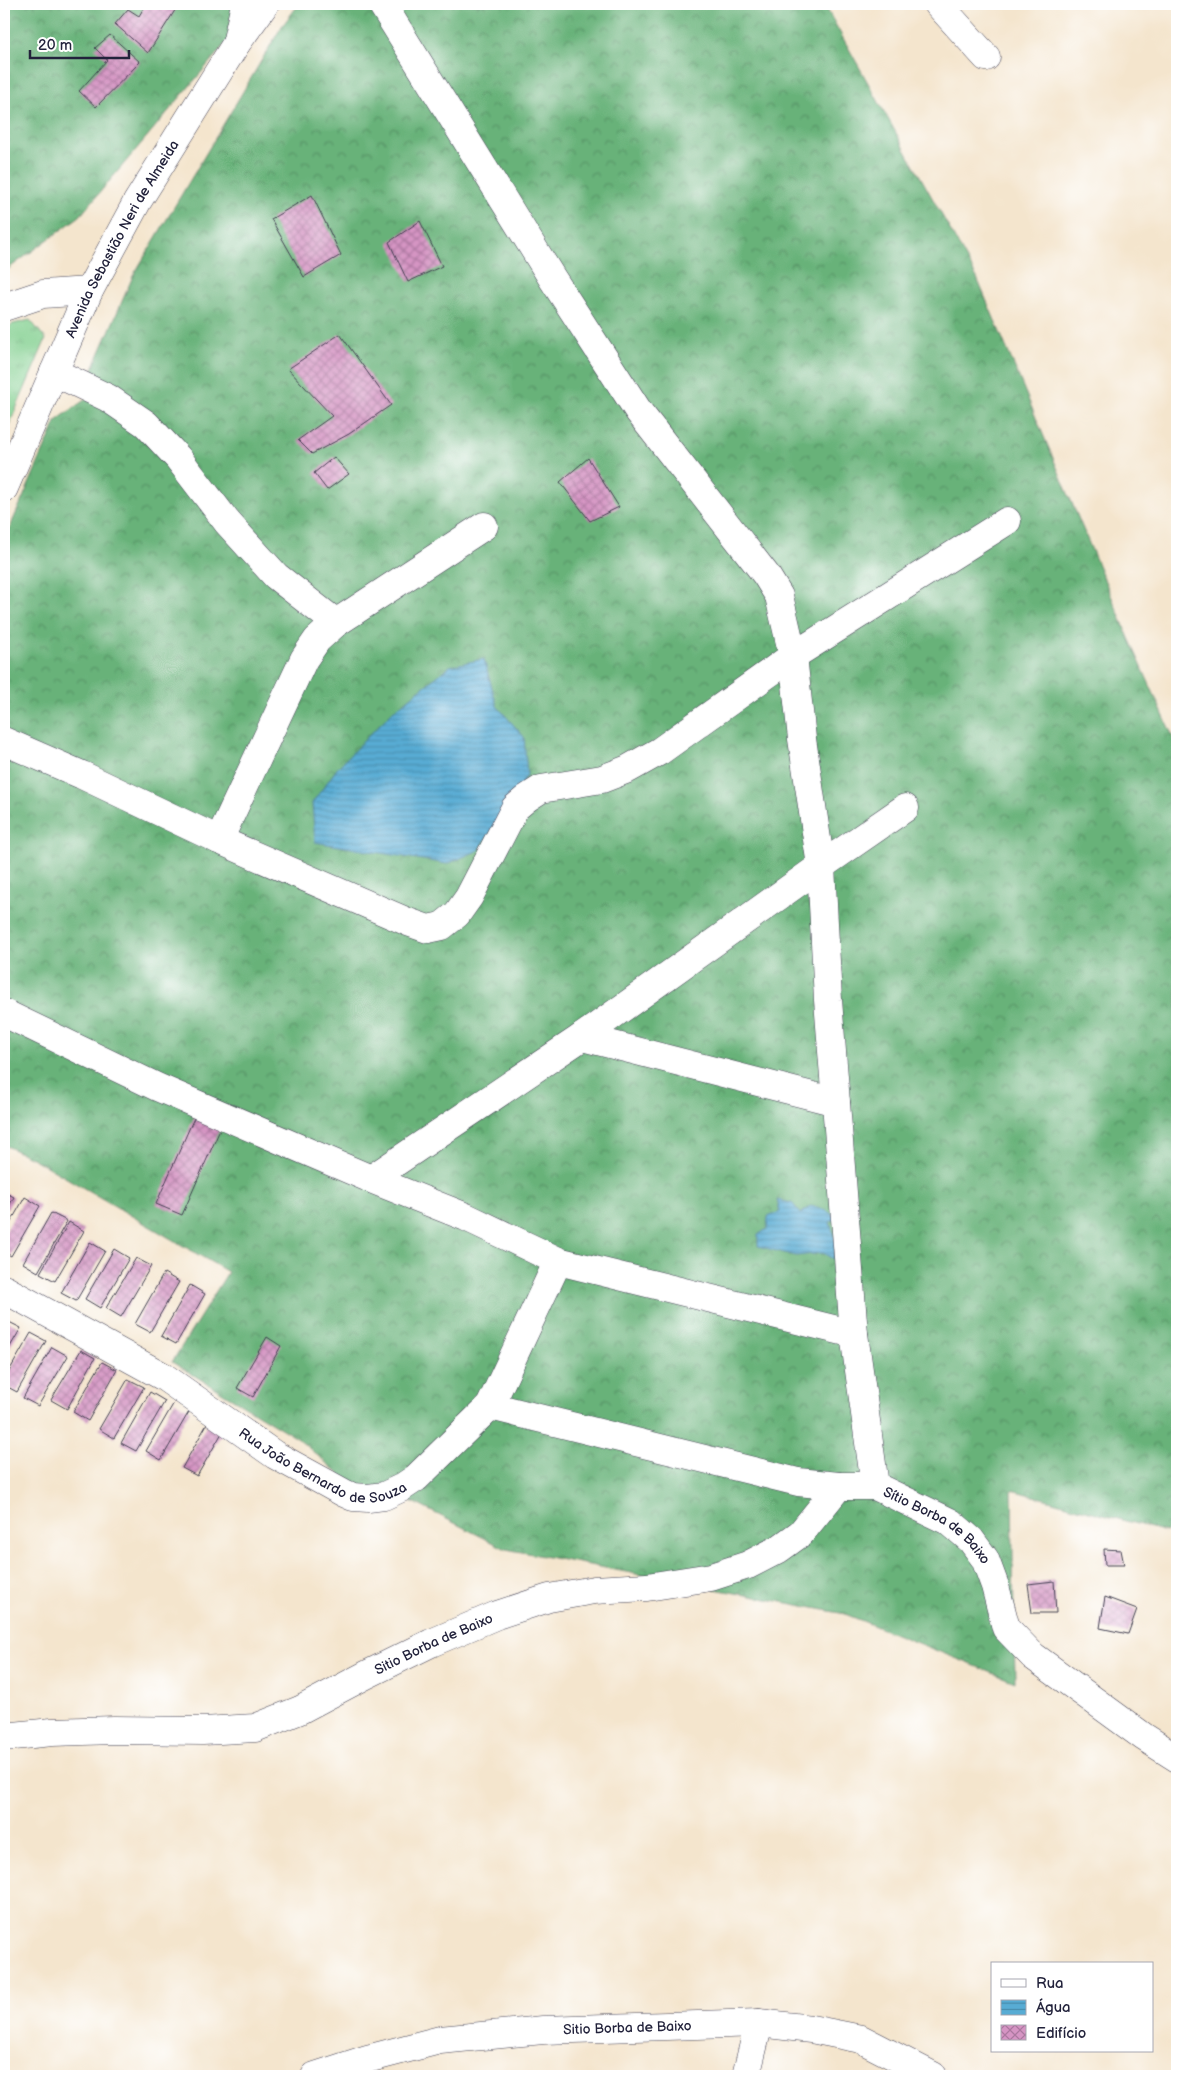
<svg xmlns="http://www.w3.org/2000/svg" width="1181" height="2080" font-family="'Balsamiq Sans',sans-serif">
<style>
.grass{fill:url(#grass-tufts);stroke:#527864}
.forest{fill:url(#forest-crowns);stroke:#456a5a}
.water{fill:url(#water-rules);stroke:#3d6788}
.building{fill:url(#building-cross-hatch)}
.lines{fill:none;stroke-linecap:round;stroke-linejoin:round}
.minor-casing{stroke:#423f51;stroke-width:29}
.major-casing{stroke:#423f51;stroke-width:29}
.minor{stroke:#fff;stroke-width:28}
.major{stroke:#fff;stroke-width:28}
.labels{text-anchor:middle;stroke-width:5;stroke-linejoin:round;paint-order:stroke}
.street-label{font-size:14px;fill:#22223b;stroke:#fff}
</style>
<defs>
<pattern id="grass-tufts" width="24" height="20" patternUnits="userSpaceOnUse" patternTransform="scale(1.25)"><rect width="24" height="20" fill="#81cf8e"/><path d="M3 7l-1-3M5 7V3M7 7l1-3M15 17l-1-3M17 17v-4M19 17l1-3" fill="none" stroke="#6fb17b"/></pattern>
<pattern id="forest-crowns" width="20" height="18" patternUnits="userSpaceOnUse" patternTransform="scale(1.25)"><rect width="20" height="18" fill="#68b279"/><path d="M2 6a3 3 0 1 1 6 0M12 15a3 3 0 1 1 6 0" fill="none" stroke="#559064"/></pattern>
<pattern id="water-rules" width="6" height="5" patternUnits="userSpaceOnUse" patternTransform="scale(1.25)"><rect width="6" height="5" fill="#58acd4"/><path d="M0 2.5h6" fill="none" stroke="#488cad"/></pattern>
<pattern id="building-cross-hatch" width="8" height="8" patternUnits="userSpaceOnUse" patternTransform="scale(1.25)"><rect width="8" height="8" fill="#d594c3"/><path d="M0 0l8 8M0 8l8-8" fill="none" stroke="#ac78a0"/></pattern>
</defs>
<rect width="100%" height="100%" fill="#fff"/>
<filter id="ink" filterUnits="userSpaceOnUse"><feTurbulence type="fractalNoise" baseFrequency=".02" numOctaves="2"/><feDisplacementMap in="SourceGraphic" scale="10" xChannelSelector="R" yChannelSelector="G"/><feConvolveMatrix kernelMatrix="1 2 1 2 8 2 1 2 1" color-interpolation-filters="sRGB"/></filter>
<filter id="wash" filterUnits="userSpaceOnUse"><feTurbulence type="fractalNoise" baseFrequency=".0096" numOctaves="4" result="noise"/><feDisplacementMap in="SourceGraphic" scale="20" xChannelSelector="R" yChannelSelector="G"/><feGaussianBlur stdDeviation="1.12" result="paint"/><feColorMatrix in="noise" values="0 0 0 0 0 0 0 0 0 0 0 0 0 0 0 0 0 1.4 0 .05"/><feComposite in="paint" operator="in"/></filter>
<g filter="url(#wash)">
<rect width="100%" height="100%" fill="#f4e5cd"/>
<!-- grass -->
<path class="grass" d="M30 320 46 339 4 437V330L13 324Z"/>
<!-- forest -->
<g class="forest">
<path d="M4 4H259L80 216 4 272Z"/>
<path d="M299 4H824L977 278 1129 638 1177 746V1510L1166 1532 1012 1490 1015 1682 845 1614 506 1549 391 1491 365 1496 297 1438 172 1362 228 1272 34 1159 4 1145V541L57 420 90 396 91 373 133 276 282 26Z"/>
</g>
<!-- water -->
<g class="water">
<path d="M484 659 497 706 524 737 527 775 479 850 447 864 315 842 312 803 339 766 393 711 450 666Z"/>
<path d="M777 1200 792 1203 801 1214 810 1206 823 1209 839 1218 830 1222 836 1243 833 1259 823 1253 796 1256 758 1246V1235L767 1229 768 1217 780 1212Z"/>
</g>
<g id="blocks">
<!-- building -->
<g class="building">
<path d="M146 4H179L148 53 115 24 128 9 139 16Z"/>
<path d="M110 35 140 62 96 107 79 91 107 60 95 48Z"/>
<path d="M312 195 341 255 304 277 271 219Z"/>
<path d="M420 221 442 266 408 282 389 242Z"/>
<path d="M340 334 391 405 349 434 312 454 298 440 332 416 288 369Z"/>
<path d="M334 457 349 474 327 490 314 473Z"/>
<path d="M588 458 619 507 590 521 560 482Z"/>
<path d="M197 1111 223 1123 182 1215 156 1204Z"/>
<path d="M4 1192 14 1197 4 1215Z"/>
<path d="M25 1197 40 1206 11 1256 4 1252V1234Z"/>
<path d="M51 1213 67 1221 38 1272 23 1263Z"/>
<path d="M69 1222 84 1231 55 1281 40 1273Z"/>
<path d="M90 1242 105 1251 76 1301 61 1293Z"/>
<path d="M114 1249 129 1258 100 1308 85 1299Z"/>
<path d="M136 1258 151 1266 121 1317 106 1308Z"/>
<path d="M164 1273 179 1282 150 1332 135 1324Z"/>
<path d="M190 1285 205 1294 176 1344 161 1336Z"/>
<path d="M5 1320 21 1328 4 1357V1322Z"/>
<path d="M31 1333 46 1341 17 1392 4 1385V1380Z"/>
<path d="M267 1337 281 1346 253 1397 237 1388Z"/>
<path d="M52 1347 68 1356 38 1406 23 1398Z"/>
<path d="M81 1350 95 1358 67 1409 51 1400Z"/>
<path d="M102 1362 117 1370 88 1421 73 1412Z"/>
<path d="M128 1379 144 1387 114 1438 99 1429Z"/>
<path d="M150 1392 165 1401 136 1451 121 1443Z"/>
<path d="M175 1401 190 1410 161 1460 146 1451Z"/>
<path d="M211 1417 226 1426 197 1476 182 1468Z"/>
<path d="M1104 1549 1121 1550 1124 1565H1105Z"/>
<path d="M1054 1581 1056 1613H1032L1028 1584Z"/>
<path d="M1105 1597 1137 1609 1128 1634 1100 1628Z"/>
</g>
</g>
</g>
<g filter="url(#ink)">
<use href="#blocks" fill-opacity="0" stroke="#423f51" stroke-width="1"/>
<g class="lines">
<!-- minor casing -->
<g class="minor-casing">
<g id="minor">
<path d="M382 4 552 278 639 412 766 575 779 596 793 656 802 739 821 866 828 1000 854 1334 875 1486"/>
<path d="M938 4 986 57"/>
<path d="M236 44 245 4"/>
<path d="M4 307 43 294 89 291"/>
<path d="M54 372 108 398 146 424 178 458 227 522 276 576 336 623"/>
<path d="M4 741 82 775 219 840 408 922 428 929 442 926 457 914 469 897 515 808 527 798 541 789 602 779 628 769 660 751 793 656 1007 521"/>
<path d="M219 840 304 659 317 640 336 623 484 526"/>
<path d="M4 1013 157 1087 371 1179 466 1217 558 1261 854 1334"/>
<path d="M582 1037 836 1102"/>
<path d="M371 1179 582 1037 821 866 905 808"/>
<path id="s1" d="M4 1289 164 1377 275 1455 344 1493 353 1497 368 1498 384 1496 401 1488 416 1478 490 1406 558 1261"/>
<path id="s2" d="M490 1406 798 1482 839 1486H875L950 1522 971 1540 985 1559 995 1586 1006 1628 1033 1656 1144 1737 1177 1758"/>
<path id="s3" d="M4 1737 52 1732 114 1730 203 1731 255 1728 300 1710 366 1675 431 1643 497 1615 549 1598 594 1590 647 1587 711 1577 748 1565 779 1549 801 1533 839 1486"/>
<path id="s4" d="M315 2076 367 2059 440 2040 543 2030 759 2023 811 2029 861 2039 933 2076"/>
<path d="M746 2076 759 2023"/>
</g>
</g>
<!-- major casing -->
<g class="major-casing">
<g id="major">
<path id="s5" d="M4 488 89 291 137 202 236 44 265 4"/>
</g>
</g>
<!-- minor -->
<use href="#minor" class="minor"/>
<!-- major -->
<use href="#major" class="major"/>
</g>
</g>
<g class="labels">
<!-- street labels -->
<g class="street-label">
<text dy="5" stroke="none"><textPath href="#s5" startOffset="276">Avenida Sebastião Neri de Almeida</textPath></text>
<text dy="5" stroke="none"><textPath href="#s1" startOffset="369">Rua João Bernardo de Souza</textPath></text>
<text dy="5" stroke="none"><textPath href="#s2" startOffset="469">Sítio Borba de Baixo</textPath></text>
<text dy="5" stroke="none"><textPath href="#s3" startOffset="449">Sitio Borba de Baixo</textPath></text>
<text dy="5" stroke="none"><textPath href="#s4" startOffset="318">Sitio Borba de Baixo</textPath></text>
</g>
</g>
<!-- margin -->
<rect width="1181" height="2080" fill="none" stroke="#fff" stroke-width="20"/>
<!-- legend -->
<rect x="991" y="1962" width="162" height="90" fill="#ffffff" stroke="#a7a7b1"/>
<rect x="1001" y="1979" width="25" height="8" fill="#ffffff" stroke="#a7a7b1"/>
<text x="1036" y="1988" font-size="15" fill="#22223b">Rua</text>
<rect x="1001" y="2000" width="25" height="15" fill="url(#water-rules)" stroke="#a7a7b1"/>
<text x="1036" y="2012" font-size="15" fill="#22223b">Água</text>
<rect x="1001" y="2025" width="25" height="15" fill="url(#building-cross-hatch)" stroke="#a7a7b1"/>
<text x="1036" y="2038" font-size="15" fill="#22223b">Edifício</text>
<!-- scale -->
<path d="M30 50v8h99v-8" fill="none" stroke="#22223b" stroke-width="2.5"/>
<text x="38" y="50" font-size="15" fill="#22223b" stroke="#ffffff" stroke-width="4" paint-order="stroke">20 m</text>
</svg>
